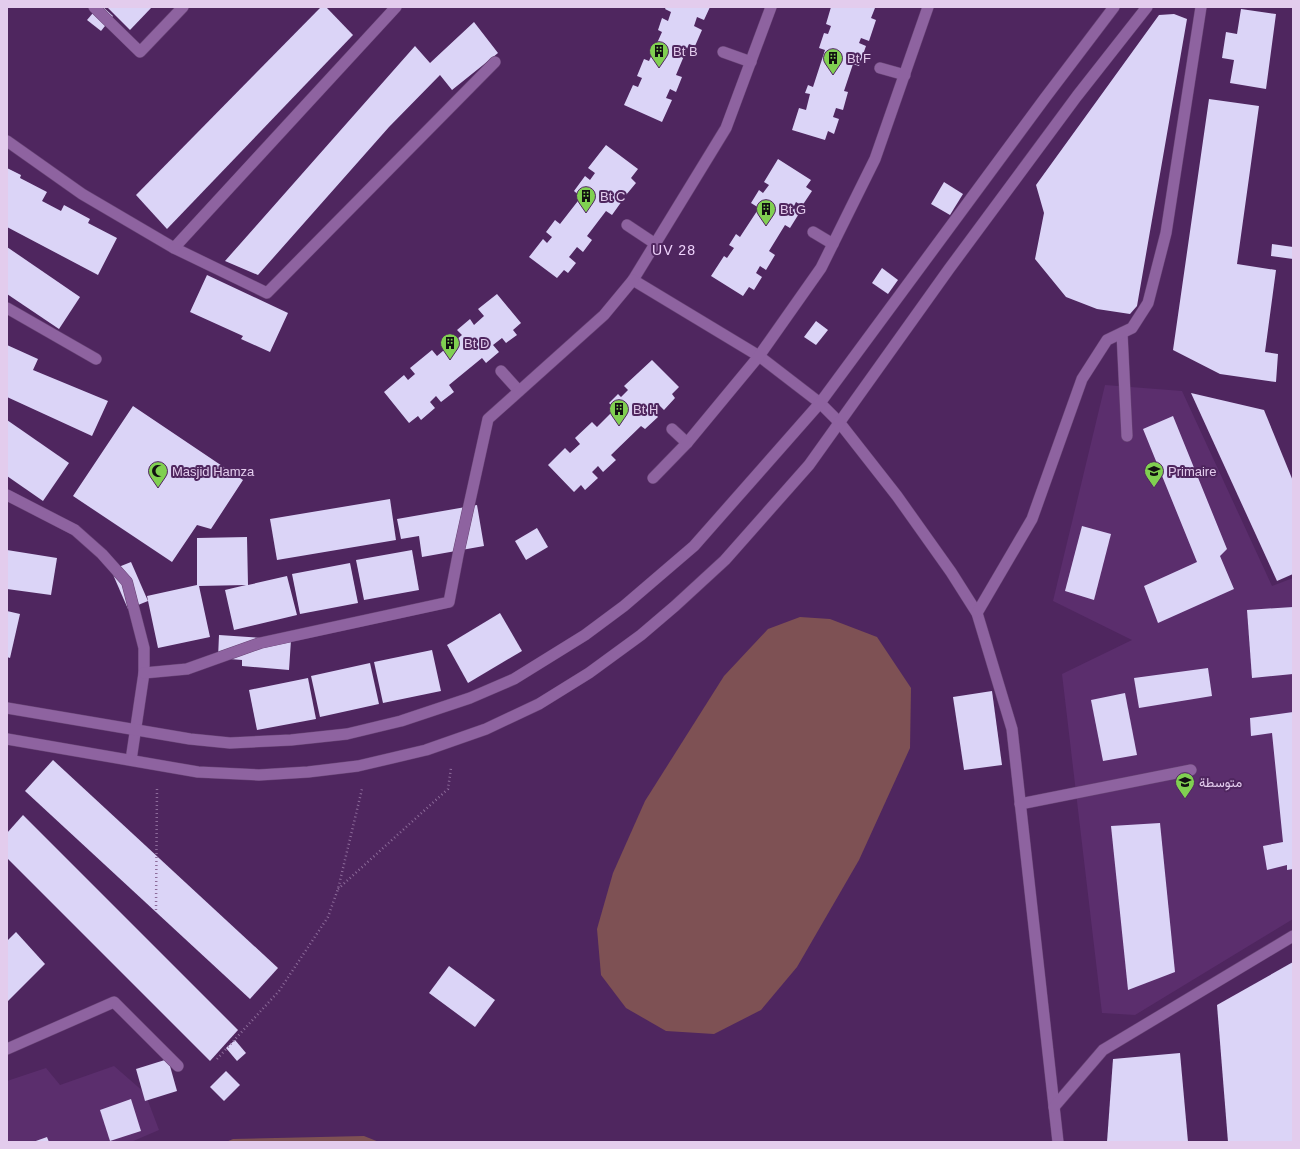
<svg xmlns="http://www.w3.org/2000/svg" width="1300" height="1149" font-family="Helvetica,Vazirmatn,sans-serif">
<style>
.built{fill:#5b2e6d}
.green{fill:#7e5154}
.building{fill:#dbd4f7}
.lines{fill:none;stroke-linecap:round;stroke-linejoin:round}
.service-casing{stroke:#684475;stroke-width:12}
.minor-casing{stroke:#684475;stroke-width:12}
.path{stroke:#8d6b9a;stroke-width:2.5;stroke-dasharray:1 3;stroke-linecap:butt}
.service{stroke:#8e63a0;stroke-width:11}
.minor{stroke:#8e63a0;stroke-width:11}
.labels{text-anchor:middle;stroke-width:4;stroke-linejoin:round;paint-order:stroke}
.poi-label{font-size:13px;fill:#e3cced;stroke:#4f265f;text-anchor:start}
.neighbourhood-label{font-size:14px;letter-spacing:1px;fill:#f0d4fd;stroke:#4f265f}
</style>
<rect width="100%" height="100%" fill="#4f265f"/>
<!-- built -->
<g class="built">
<path d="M1105 385 1182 391 1272 586 1293 578V919L1135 1015 1102 1013 1062 674 1132 640 1053 601Z"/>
<path d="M114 1066 145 1093 159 1130 131 1142H7V1081L46 1068 60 1085Z"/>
</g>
<!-- green -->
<g class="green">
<path d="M800 617 830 619 877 637 911 688 910 748 859 860 797 967 761 1010 714 1034 666 1031 626 1008 601 975 597 929 613 873 645 801 724 676 768 629Z"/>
<path d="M364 1136 379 1142H226L233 1139Z"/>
</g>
<!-- building -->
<g class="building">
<path d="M98 7H103L113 16 101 31 87 20Z"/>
<path d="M107 7H152L130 30Z"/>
<path d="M321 7H326L353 35 167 229 136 195Z"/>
<path d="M666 7H710L704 20 697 17 694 26 702 30 695 46 689 44 676 75 682 77 676 92 670 89 666 98 672 100 662 122 624 105 633 85 638 87 642 78 637 76 644 59 649 61 662 32 658 30 662 18 668 21 671 12 665 9Z"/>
<path d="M831 7H873L875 8 871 18 876 20 869 41 861 38 859 43 866 46 859 66 853 64 844 91 848 92 843 110 836 108 833 117 839 119 834 134 828 131 825 140 792 130 799 108 806 110 810 94 805 93 808 85 813 87 825 50 819 48 824 33 828 34 831 26 826 24Z"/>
<path d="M1241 9 1276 14 1266 89 1230 83 1234 60 1222 58 1226 32 1237 34Z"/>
<path d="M1174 14 1187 19 1137 306 1130 314 1097 309 1066 297 1035 259 1044 213 1036 185 1159 15Z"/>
<path d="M474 22 498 53 452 90 440 75 389 127 258 275 225 261 415 46 430 63Z"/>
<path d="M1209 99 1259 106 1237 264 1276 270 1265 352 1278 354 1276 382 1220 374 1173 350Z"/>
<path d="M606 145 638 169 631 178 636 183 626 195 619 190 615 196 622 201 612 215 606 211 587 236 592 240 583 252 577 247 569 257 576 263 568 273 564 270 557 278 529 257 543 239 547 243 552 237 546 232 555 220 560 224 581 197 574 191 585 176 590 180 595 173 588 168Z"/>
<path d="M778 159 811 180 806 187 812 191 802 206 796 202 793 208 800 212 790 228 785 225 769 251 775 255 766 270 760 266 756 273 762 277 754 290 749 287 743 296 711 276 724 256 727 258 734 248 729 245 736 234 740 237 759 208 751 203 759 190 763 193 769 185 764 182Z"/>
<path d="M7 168 21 175 20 178 47 192 42 201 61 211 64 205 90 219 88 223 117 238 98 275 7 227Z"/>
<path d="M944 182 963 194 950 215 931 204Z"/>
<path d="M1272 244 1293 247V259L1271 256Z"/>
<path d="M7 247 80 297 59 329 7 294Z"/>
<path d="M882 268 898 280 888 294 872 283Z"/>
<path d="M207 275 288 313 270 352 241 339 243 336 190 312Z"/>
<path d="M497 294 521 323 513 330 517 335 506 343 502 338 493 345 499 352 486 363 482 358 449 385 454 392 441 402 436 396 430 402 435 408 421 420 418 416 409 423 384 392 404 375 408 380 415 374 410 368 432 350 437 356 462 335 457 330 470 319 474 325 484 316 478 309Z"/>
<path d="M816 321 828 330 816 345 804 337Z"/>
<path d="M7 345 38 359 33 370 108 401 92 436 7 397Z"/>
<path d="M652 360 679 387 672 394 675 398 664 410 659 405 653 411 658 417 645 429 641 426 611 455 616 460 603 472 598 466 592 472 598 478 585 490 581 485 574 492 548 465 565 448 570 453 580 444 575 438 592 422 597 427 615 409 609 403 618 394 621 397 628 390 624 386Z"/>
<path d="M1191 393 1264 410 1293 481V574L1277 581Z"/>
<path d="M133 406 243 480 211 529 197 525 172 562 73 496Z"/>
<path d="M1173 416 1227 549 1220 556 1234 589 1158 623 1144 586 1197 562 1143 429Z"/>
<path d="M7 420 69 463 43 501 7 476Z"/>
<path d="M390 499 396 540 277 560 270 519Z"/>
<path d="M477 505 484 546 422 557 419 536 401 539 397 519Z"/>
<path d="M1082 526 1111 534 1094 600 1065 591Z"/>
<path d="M537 528 548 547 526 560 515 541Z"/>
<path d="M247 537 248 585 287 576 297 615 234 630 225 590 246 585 199 586 210 637 158 648 147 596 197 585V538Z"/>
<path d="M7 550 57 558 51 595 7 589Z"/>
<path d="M412 550 419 590 364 600 356 560Z"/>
<path d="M131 562 148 601 128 609 111 570Z"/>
<path d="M350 563 358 603 300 614 292 574Z"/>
<path d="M1293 607V674L1252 678 1247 610Z"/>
<path d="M7 611 20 614 10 658 7 657Z"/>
<path d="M500 613 522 651 468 683 447 645Z"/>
<path d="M219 635 291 640 289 670 242 666V660L218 658Z"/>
<path d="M432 650 441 691 383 703 374 662Z"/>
<path d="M370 663 379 704 320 717 311 676Z"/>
<path d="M1208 668 1212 696 1139 708 1134 678Z"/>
<path d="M308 678 316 719 257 730 249 690Z"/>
<path d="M992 691 1002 765 964 770 953 697Z"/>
<path d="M1125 693 1137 755 1103 761 1091 700Z"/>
<path d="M1293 712V869L1287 870V865L1267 870 1263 846 1283 842 1272 733 1251 736 1250 718Z"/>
<path d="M53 760 278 968 250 999 25 791Z"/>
<path d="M23 815 238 1030 210 1061 7 858V833Z"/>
<path d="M1160 823 1175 972 1128 990 1111 826Z"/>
<path d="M16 932 45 964 7 1002V941Z"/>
<path d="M1293 962V1142H1228L1217 1005Z"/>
<path d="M449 966 495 1000 475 1027 429 993Z"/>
<path d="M235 1040 246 1053 237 1061 226 1048Z"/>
<path d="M1180 1053 1188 1142H1107L1113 1059Z"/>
<path d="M168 1059 177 1091 145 1101 136 1069Z"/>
<path d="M226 1071 240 1085 224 1101 210 1087Z"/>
<path d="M131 1099 141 1131 110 1141 100 1110Z"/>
<path d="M47 1137 49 1142H33Z"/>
</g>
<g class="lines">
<!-- service casing -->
<g class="service-casing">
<g id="service">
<path d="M1122 333 1127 436"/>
<path d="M1020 804 1191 770"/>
</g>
</g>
<!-- minor casing -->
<g class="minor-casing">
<g id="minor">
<path d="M94 7 140 52 183 7"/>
<path d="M771 7 726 128 633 280 759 356 820 403 839 422 897 496 951 572 977 613 1012 729 1058 1142"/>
<path d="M723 52 751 62"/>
<path d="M880 68 905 75"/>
<path d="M7 141 82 194 174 248 267 293 495 62"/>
<path d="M627 225 654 243"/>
<path d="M813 232 833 244"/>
<path d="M174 248 396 7"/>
<path d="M7 308 96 359"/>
<path d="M501 371 519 391"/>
<path d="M672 429 687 443"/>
<path d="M653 478 687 443 759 356 821 268 875 159 928 7"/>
<path d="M7 495 75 530 102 554 127 582 144 648V673L131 760"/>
<path d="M977 613 1032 519 1082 379 1107 340 1132 328 1148 303 1166 233 1201 7"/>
<path d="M144 673 187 669 260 643 449 602 458 555 488 419 604 315 633 280"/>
<path d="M7 708 190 739 230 743 291 740 347 734 401 721 470 698 514 679 585 635 624 606 694 546 820 403 1045 98 1114 7"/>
<path d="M7 739 198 772 259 775 308 772 358 766 426 750 486 729 539 704 589 673 641 635 675 606 725 560 809 465 949 269 1077 96 1147 7"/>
<path d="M7 1049 114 1002 178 1066"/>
<path d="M1054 1107 1103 1050 1293 936"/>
</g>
</g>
<!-- path -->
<g class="path">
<path d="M338 889 448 789 451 768"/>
<path d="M156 910 157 788"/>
<path d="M217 1059 279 991 328 917 338 889 362 789"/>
</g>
<!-- service -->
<use href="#service" class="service"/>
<!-- minor -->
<use href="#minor" class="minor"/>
</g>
<!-- icons -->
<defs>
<g id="building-pin" transform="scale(1)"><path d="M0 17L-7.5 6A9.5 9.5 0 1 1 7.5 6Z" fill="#80d051" stroke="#4f265f"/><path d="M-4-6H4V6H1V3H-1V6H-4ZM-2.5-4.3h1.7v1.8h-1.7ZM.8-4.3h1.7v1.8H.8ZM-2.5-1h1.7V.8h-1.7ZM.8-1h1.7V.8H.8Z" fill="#111"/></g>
<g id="mosque-pin" transform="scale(1)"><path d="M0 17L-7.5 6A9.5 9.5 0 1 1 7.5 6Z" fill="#80d051" stroke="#4f265f"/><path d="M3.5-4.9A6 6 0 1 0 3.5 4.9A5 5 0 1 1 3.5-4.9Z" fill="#111"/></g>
<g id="school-pin" transform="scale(1)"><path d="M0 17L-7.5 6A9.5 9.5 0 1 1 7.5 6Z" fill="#80d051" stroke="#4f265f"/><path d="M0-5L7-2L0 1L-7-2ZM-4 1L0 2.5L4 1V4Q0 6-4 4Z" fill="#111"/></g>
</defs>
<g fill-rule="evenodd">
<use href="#building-pin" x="659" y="51"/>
<use href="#building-pin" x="833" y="58"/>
<use href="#building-pin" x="586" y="196"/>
<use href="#building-pin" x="766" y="209"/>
<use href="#building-pin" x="450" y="343"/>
<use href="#building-pin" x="619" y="409"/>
<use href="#mosque-pin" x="158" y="471"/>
<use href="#school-pin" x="1154" y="471"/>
<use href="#school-pin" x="1185" y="782"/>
</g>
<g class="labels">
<!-- poi labels -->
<g class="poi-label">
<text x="673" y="56">Bt B</text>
<text x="847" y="63">Bt F</text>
<text x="600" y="201">Bt C</text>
<text x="780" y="214">Bt G</text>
<text x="464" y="348">Bt D</text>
<text x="633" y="414">Bt H</text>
<text x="172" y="476">Masjid Hamza</text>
<text x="1168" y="476">Primaire</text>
<text x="1199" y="787">متوسطة</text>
</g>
<!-- neighbourhood labels -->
<g class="neighbourhood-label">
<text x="674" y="255">UV 28</text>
</g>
</g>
<!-- border -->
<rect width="1300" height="1149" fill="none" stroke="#e3cced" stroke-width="16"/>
</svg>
